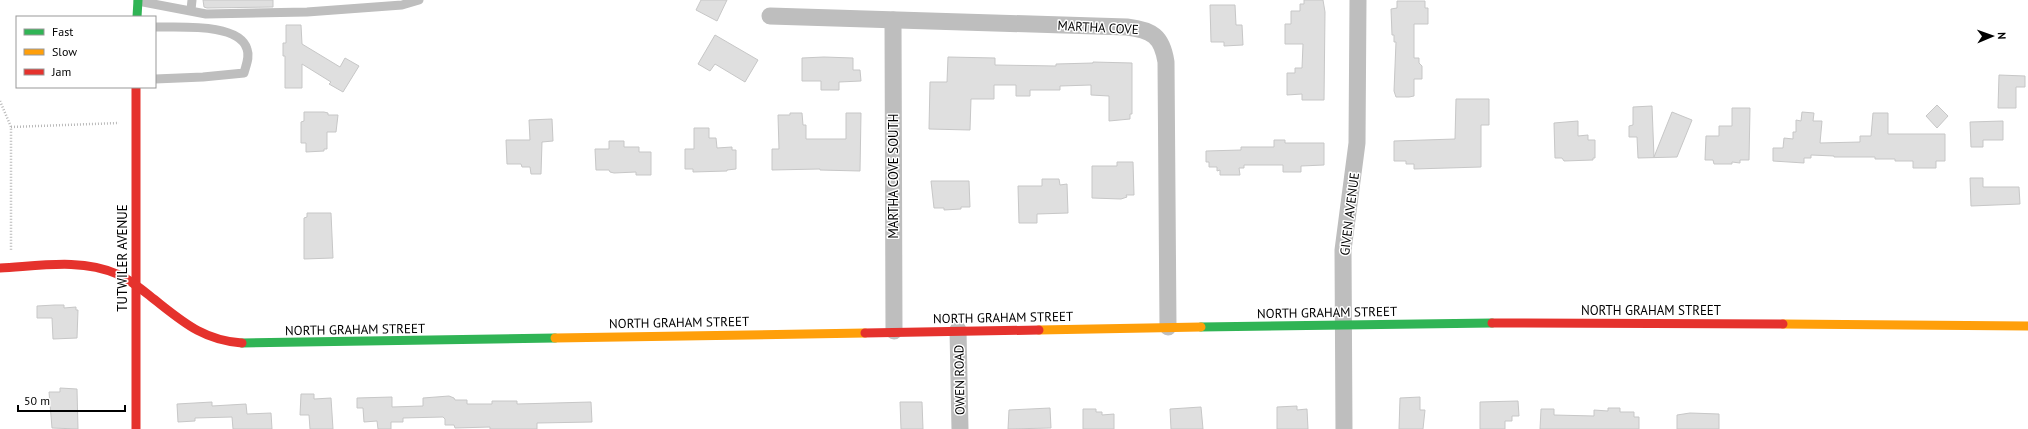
<svg xmlns="http://www.w3.org/2000/svg" width="2028" height="429" font-family="'PT Sans',sans-serif">
<style>
.building{fill:#dfdfdf;stroke:#c7c7c7}
.lines{fill:none;stroke-linecap:round;stroke-linejoin:round}
.path{stroke:#b9b9b9;stroke-width:2.5;stroke-dasharray:1 2;stroke-linecap:butt}
.lane{stroke:#bebebe;stroke-width:9}
.street{stroke:#bebebe;stroke-width:17}
.fast{stroke:#30b455;stroke-width:9}
.slow{stroke:#ff9f0a;stroke-width:9}
.jam{stroke:#e5322d;stroke-width:9}
.labels{text-anchor:middle;stroke-width:3;stroke-linejoin:round;paint-order:stroke}
.street-label{font-size:13px;fill:#000;stroke:#fff}
</style>
<rect width="100%" height="100%" fill="#fff"/>
<!-- building -->
<g class="building">
<path d="M203 0H273V7L207 8 204 7Z"/>
<path d="M701 0H727L717 21 696 10Z"/>
<path d="M1304 0H1323L1325 12 1324 100H1302V94L1287 95V73H1295V68H1302L1303 44H1285V24H1291V11H1300V4H1304Z"/>
<path d="M1397 1H1425V8H1428V24H1414V58H1419V63L1422 66V79H1414V96L1409 97H1396L1394 91 1396 42H1394V35H1392L1391 9 1397 8Z"/>
<path d="M1210 5H1235L1236 25H1242L1243 45 1224 46V42H1211Z"/>
<path d="M286 25H301L302 44 340 67 345 58 359 66 343 92 329 84 331 82 302 64V88H285V56H283V43H286Z"/>
<path d="M715 35 758 60 745 82 715 64 710 71 698 64Z"/>
<path d="M824 57 853 58V70H860L861 81 839 82V90H821V81H802V58Z"/>
<path d="M948 57 995 58V65L1056 66V64L1093 63V62L1132 63V114H1130V119L1109 121V96L1091 95V85L1060 86V90H1030V96H1016V85H994V99H971L970 130 929 129 930 82H947Z"/>
<path d="M1999 75 2025 76V87H2016V108H1998Z"/>
<path d="M1456 99H1489V125H1481V167L1414 169V164H1406V161H1394V141L1455 139Z"/>
<path d="M1937 105 1948 116 1937 128 1926 116Z"/>
<path d="M1652 106 1654 157 1672 112 1692 120 1677 157 1638 158 1637 137H1629V126L1633 125V107Z"/>
<path d="M1732 108H1750L1749 160H1740V163L1732 162V164H1714L1713 160H1705L1706 136H1719V126H1732Z"/>
<path d="M304 112H324L328 113V115H338L336 132H327V149H324V151L306 152V143H301V122L304 121Z"/>
<path d="M1802 112 1814 113 1813 121H1822L1820 143 1860 142V136H1871L1873 113H1888V134H1945V161H1936V168H1913V161H1895V159H1875V157H1834V156L1811 155V158H1804V163L1773 161V148H1783L1784 138 1793 139V132H1796V120L1801 121Z"/>
<path d="M790 113H802L803 125H806V139H846V113H861L860 171 820 170V169L772 170V149H779L778 115H790Z"/>
<path d="M552 119 553 141 542 142 541 174H531L530 167H522L521 164H507L506 140H530L529 120Z"/>
<path d="M1578 121V136L1588 135V140H1595V158H1593V160L1564 161 1562 158H1555L1554 123Z"/>
<path d="M2003 121V140H1983V147H1971L1970 122Z"/>
<path d="M694 128H709V138H716L717 148 732 147V150H736V169L727 170V171L693 172V169H685V149H694Z"/>
<path d="M1274 140H1285V143H1324V165L1301 166V172H1283V165H1244V168H1239L1240 175H1220V170L1217 171V167H1209V162H1206V151L1241 150V147H1274Z"/>
<path d="M609 141H624V147H639V152H651V175H636V172L614 173 610 172 609 170H596L595 149H609Z"/>
<path d="M1117 162H1133L1134 195H1126L1127 197 1121 199 1092 198V166H1117Z"/>
<path d="M1970 178H1983V187H2019L2020 204 1971 206Z"/>
<path d="M1042 179H1059L1060 185 1067 184 1068 213 1037 214V223H1019L1018 186H1042Z"/>
<path d="M931 181H969L970 207H961V209L944 210V208H934Z"/>
<path d="M307 213H331L333 258 304 259V218L307 217Z"/>
<path d="M55 305H64V308L76 307V310H78L77 338 53 339 52 318H37V306Z"/>
<path d="M60 388 77 389 78 429 52 428 49 392H60Z"/>
<path d="M301 394H314V399L331 398 333 429H310L309 415H300Z"/>
<path d="M449 396 454 398 455 400H467V404H492V401H517V404L591 402 592 422 537 423V429H490V427L455 428 454 425H445V419L443 417 403 418V422H391V429H378L377 421 364 422 363 408H357V398L392 397V407L423 406V398Z"/>
<path d="M1420 397V410H1425L1423 429H1399L1400 398Z"/>
<path d="M1518 401 1519 416H1512V421H1505V429H1480V402Z"/>
<path d="M212 402V406L246 404 247 414 271 413 272 429H233L232 417 195 418V421L178 422 177 404Z"/>
<path d="M900 402H922L923 429H901Z"/>
<path d="M1297 406V410L1307 409 1308 429H1277V407Z"/>
<path d="M1201 407 1203 429H1171L1170 409Z"/>
<path d="M1050 408 1051 428 1008 429 1009 410Z"/>
<path d="M1608 408H1620V412H1634V417H1639V429H1540L1541 409H1554V415L1594 416V410L1608 411Z"/>
<path d="M1083 409H1096V412H1102V415L1114 414V429H1083Z"/>
<path d="M1690 413 1719 414V429H1677V415Z"/>
</g>
<g class="lines">
<!-- path -->
<g class="path">
<path d="M0 101 11 127V250"/>
<path d="M11 127 119 123"/>
</g>
<!-- lane -->
<g class="lane">
<path d="M138 1 206 14 307 12 402 5 419 0"/>
<path d="M191 10 192 0"/>
<path d="M155 27C177 28 239 22 247 49 250 57 246 65 244 73L203 77 155 79"/>
</g>
<!-- street -->
<g class="street">
<path d="M770 16 1127 27C1152 30 1162 36 1166 62L1168 327"/>
<path d="M893 20 894 331"/>
<path d="M958 330 960 429"/>
<path d="M1344 429 1343 250 1357 143 1358 0"/>
</g>
<!-- fast -->
<g class="fast">
<path d="M137 17 138 0"/>
<path d="M1201 327 1492 323"/>
<path d="M242 343 555 338"/>
</g>
<!-- slow -->
<g class="slow">
<path d="M1783 324 2028 326"/>
<path d="M1039 330 1201 327"/>
<path d="M555 338 865 333"/>
</g>
<!-- jam -->
<g class="jam">
<path d="M136 87V429"/>
<path d="M0 268C38 266 82 258 117 274 129 279 140 288 150 296 181 320 201 340 242 343"/>
<path d="M1492 323 1783 324"/>
<path d="M865 333 1039 330"/>
</g>
</g>
<g class="labels">
<!-- street labels -->
<g class="street-label">
<text transform="translate(1098 27) rotate(3)" y="5">MARTHA COVE</text>
<text transform="translate(893 176) rotate(-90)" y="5">MARTHA COVE SOUTH</text>
<text transform="translate(1349 214) rotate(-83)" y="5">GIVEN AVENUE</text>
<text transform="translate(122 258) rotate(-90)" y="5">TUTWILER AVENUE</text>
<text x="1651" y="315">NORTH GRAHAM STREET</text>
<text transform="translate(1327 312) rotate(-1)" y="5">NORTH GRAHAM STREET</text>
<text transform="translate(1003 317) rotate(-1)" y="5">NORTH GRAHAM STREET</text>
<text transform="translate(679 322) rotate(-1)" y="5">NORTH GRAHAM STREET</text>
<text transform="translate(355 329) rotate(-1)" y="5">NORTH GRAHAM STREET</text>
<text transform="translate(959 380) rotate(-91)" y="5">OWEN ROAD</text>
</g>
</g>
<!-- legend -->
<rect x="16" y="16" width="140" height="72" fill="#ffffff" stroke="#999999"/>
<rect x="24" y="29" width="20" height="6" fill="#30b455" stroke="#999999"/>
<text x="52" y="36" font-size="12" fill="#000000">Fast</text>
<rect x="24" y="49" width="20" height="6" fill="#ff9f0a" stroke="#999999"/>
<text x="52" y="56" font-size="12" fill="#000000">Slow</text>
<rect x="24" y="69" width="20" height="6" fill="#e5322d" stroke="#999999"/>
<text x="52" y="76" font-size="12" fill="#000000">Jam</text>
<!-- north arrow -->
<g transform="translate(1992 36) rotate(88)" stroke="#ffffff" stroke-width="3" paint-order="stroke">
<path d="M0-3L7 15L0 10L-7 15Z" fill="#000000"/>
<text y="-6" font-size="11" font-weight="bold" text-anchor="middle" fill="#000000">N</text>
</g>
<!-- scale -->
<path d="M18 405v6h107v-6" fill="none" stroke="#000000" stroke-width="2"/>
<text x="24" y="405" font-size="12" fill="#000000" stroke="#ffffff" stroke-width="3" paint-order="stroke">50 m</text>
</svg>
